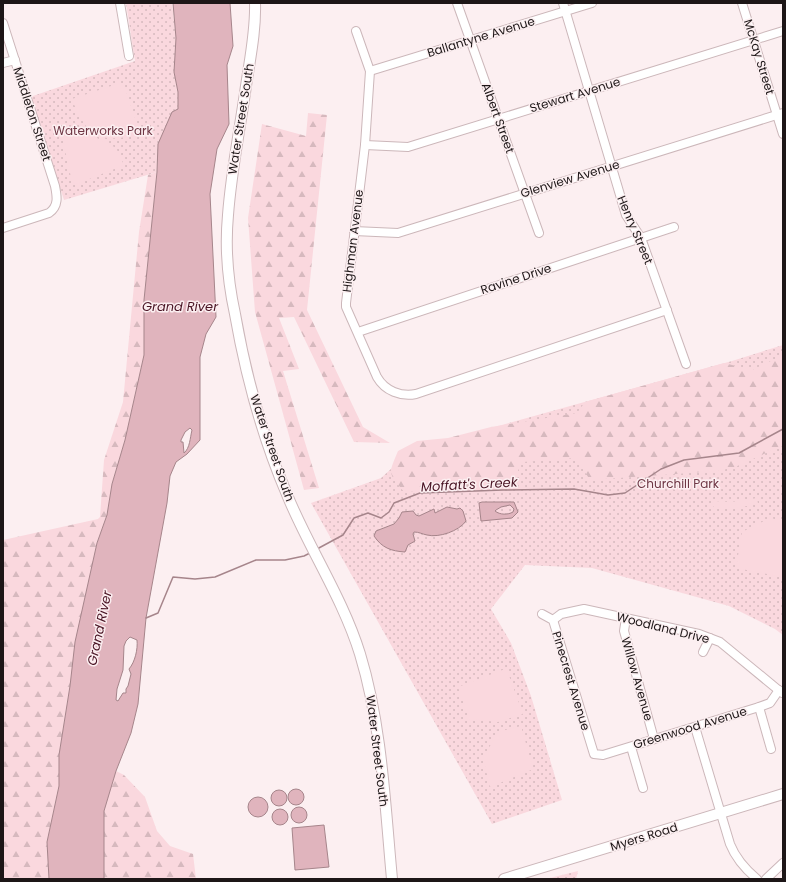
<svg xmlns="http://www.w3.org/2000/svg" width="786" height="882" font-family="Poppins,sans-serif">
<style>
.grass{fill:url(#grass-dots)}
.forest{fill:url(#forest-firs)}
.pitch{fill:#fad8de}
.water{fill:#e0b4bd;stroke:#a6858b;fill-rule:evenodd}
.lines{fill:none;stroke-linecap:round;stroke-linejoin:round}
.stream{stroke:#a6858b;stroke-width:1.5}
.minor-casing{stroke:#ccb7ba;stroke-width:10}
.major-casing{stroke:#ccb7ba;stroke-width:12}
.minor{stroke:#fff;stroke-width:8}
.major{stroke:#fff;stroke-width:10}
.labels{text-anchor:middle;stroke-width:3;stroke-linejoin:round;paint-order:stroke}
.street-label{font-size:12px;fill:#1d1617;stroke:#fceff1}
.park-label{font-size:12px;fill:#6e3644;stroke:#fceff1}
.water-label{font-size:13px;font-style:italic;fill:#491424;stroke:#fceff1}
</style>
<defs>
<pattern id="grass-dots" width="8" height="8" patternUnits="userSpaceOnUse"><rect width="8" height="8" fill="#fad8de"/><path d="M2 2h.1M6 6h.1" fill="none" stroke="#d6b9be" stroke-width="1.8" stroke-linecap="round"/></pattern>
<pattern id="forest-firs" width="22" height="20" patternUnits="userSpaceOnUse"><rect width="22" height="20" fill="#fad8de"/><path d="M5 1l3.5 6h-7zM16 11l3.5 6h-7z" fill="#d6b9be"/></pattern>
</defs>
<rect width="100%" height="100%" fill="#fceff1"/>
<!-- grass -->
<g class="grass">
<path d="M126 3H172L176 38 174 72 178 92V110L158 144 157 172 64 200 30 97 135 61Z"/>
<path d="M783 345V635L775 629 729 606 592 568 525 565 491 609 511 643 531 696 562 800 492 824 311 503 381 478 412 450 732 361Z"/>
<path d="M578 871 576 879H546Z"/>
</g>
<!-- forest -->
<g class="forest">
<path d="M308 113 327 115 307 310 363 427 390 443 354 442 294 317 279 318 299 369 283 371 319 488 304 490 255 312 248 218 262 124 306 136Z"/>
<path d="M157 172 144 300V355L125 440 112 484 107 515 97 543 73 667 59 755V786L47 842 49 879H3V540L98 519 100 517 104 460 123 402 139 232 148 175Z"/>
<path d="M783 355V446L777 448 735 467 718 471 590 480 576 458 522 462 510 488 404 492C388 472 388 475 398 451L417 441 448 438 491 427 577 413 585 402 724 363 752 370Z"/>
<path d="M116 771 124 775 145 797 157 831 170 846 193 854 196 879H104V811Z"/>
</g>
<!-- pitch -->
<g class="pitch">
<path d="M120 83 124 85 140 133C102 146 85 135 72 99Z"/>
<path d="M80 129 116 148 124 165 77 184 72 182 61 132Z"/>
<path d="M757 498 758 504C743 507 730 509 714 507L712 505 713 502 715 501C730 503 743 501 757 498Z"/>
<path d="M770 518 783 521V577L736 568 742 532Z"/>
<path d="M505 669 507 670 523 714 498 722 469 719 458 687Z"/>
<path d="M521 726 532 765 531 770 490 787 483 758 498 732Z"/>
</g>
<!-- water -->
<g class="water">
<path d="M173 3H230L233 46 227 65 229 124 217 149 210 194 216 317 206 334 200 357V440L187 454 176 462 170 476 167 503 146 618 138 704 131 733 116 771 104 811V879H49L47 842 59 786V755L70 686 75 642 97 543 107 515 112 484 125 440 144 355V300L157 172 158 144 172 112 178 109V92L174 72 176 38ZM190 428 192 430C190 438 190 448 184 453L183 442H181V440L185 432ZM130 637 137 640C138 649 135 662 129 669L131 674 128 686 126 689V693H123L118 701 116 700 117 689 123 670 124 646 126 641Z"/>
<path d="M482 502H514L518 512 512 518 481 521 479 503ZM510 505 514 509 513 512C508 515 500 515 495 511L496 510 501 507Z"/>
<path d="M447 507 457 509 460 508 463 511 466 521C459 531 439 538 427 535 422 534 419 532 414 532L413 534 415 541 408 545 405 552C391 551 382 548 374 536L376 531 394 524 399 518 402 512 413 511 416 515 419 516 434 509 435 513Z"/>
<circle cx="296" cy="797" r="8"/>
<circle cx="279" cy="798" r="8"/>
<circle cx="258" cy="807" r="10"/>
<circle cx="299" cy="815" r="8"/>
<circle cx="280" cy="817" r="8"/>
<path d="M324 825 329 867 295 870 292 828Z"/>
</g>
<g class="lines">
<!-- stream -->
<g class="stream">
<path d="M317 549 343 535 354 518 368 513 381 518 389 512 394 503 420 493 503 490 574 489 608 495 625 493 661 469 684 460 739 453 783 429"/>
<path d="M146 618 158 613 173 577 195 579 215 577 256 560H285L304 556 310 553"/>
</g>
<!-- minor casing -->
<g class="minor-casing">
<g id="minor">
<path d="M120 3 129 56"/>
<path d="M457 3 539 233"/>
<path d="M563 3 626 215 641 238 686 364"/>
<path d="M742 3 783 134"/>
<path d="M3 23 55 186C57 196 59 206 49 213L3 228"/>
<path d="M356 31 370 71 365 145 346 303V307L377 377C385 391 401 397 416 394L667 310"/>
<path d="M3 63 15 60"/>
<path d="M370 71 592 3"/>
<path d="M365 145 408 147 783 31"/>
<path d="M354 231 398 233 783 113"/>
<path d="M358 332 674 227"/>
<path d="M542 614 553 620 594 754 603 755 759 707 770 703 779 690"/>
<path d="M626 618 624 631 654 739"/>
<path d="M553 620 561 614 584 609 699 634 720 642 782 693"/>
<path d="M703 652 710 638"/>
<path d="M759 707 771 749"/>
<path d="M695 727 730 844C736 859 745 869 757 879"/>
<path d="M631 747 643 788"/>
<path d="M766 879 783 863"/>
</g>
</g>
<!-- major casing -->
<g class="major-casing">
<g id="major">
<path d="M255 3C256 33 249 63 245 93 239 134 231 174 228 215 225 247 228 282 235 314 246 377 263 439 288 497 310 550 343 599 360 654 382 726 385 805 392 879"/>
<path d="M504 879 783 794"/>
</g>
</g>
<!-- minor -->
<use href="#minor" class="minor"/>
<!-- major -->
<use href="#major" class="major"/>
</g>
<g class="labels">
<!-- street labels -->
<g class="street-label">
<text transform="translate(481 37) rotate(-17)" y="4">Ballantyne Avenue</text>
<text transform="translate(759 57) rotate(73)" y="4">McKay Street</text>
<text transform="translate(575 95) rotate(-17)" y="4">Stewart Avenue</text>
<text transform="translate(32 114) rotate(72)" y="4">Middleton Street</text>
<text transform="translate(498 118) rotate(70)" y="4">Albert Street</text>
<text transform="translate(241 119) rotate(-81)" y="4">Water Street South</text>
<text transform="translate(570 179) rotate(-17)" y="4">Glenview Avenue</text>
<text transform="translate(635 230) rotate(67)" y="4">Henry Street</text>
<text transform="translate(353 241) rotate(-83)" y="4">Highman Avenue</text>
<text transform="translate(516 279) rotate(-18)" y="4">Ravine Drive</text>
<text transform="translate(272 448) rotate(71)" y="4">Water Street South</text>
<text transform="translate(663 628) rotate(14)" y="4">Woodland Drive</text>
<text transform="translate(637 679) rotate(74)" y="4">Willow Avenue</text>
<text transform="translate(571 681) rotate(73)" y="4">Pinecrest Avenue</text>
<text transform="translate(690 728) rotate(-17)" y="4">Greenwood Avenue</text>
<text transform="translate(377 751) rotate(83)" y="4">Water Street South</text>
<text transform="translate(644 837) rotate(-17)" y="4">Myers Road</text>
</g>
<!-- park labels -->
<g class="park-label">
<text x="103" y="135">Waterworks Park</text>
<text x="678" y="488">Churchill Park</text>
</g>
<!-- water labels -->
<g class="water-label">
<text x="180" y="311">Grand River</text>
<text transform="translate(469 484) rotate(-3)" y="5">Moffatt's Creek</text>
<text transform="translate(99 628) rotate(-78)" y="5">Grand River</text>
</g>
</g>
<!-- border -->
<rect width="786" height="882" fill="none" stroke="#1d1617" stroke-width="8"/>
</svg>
